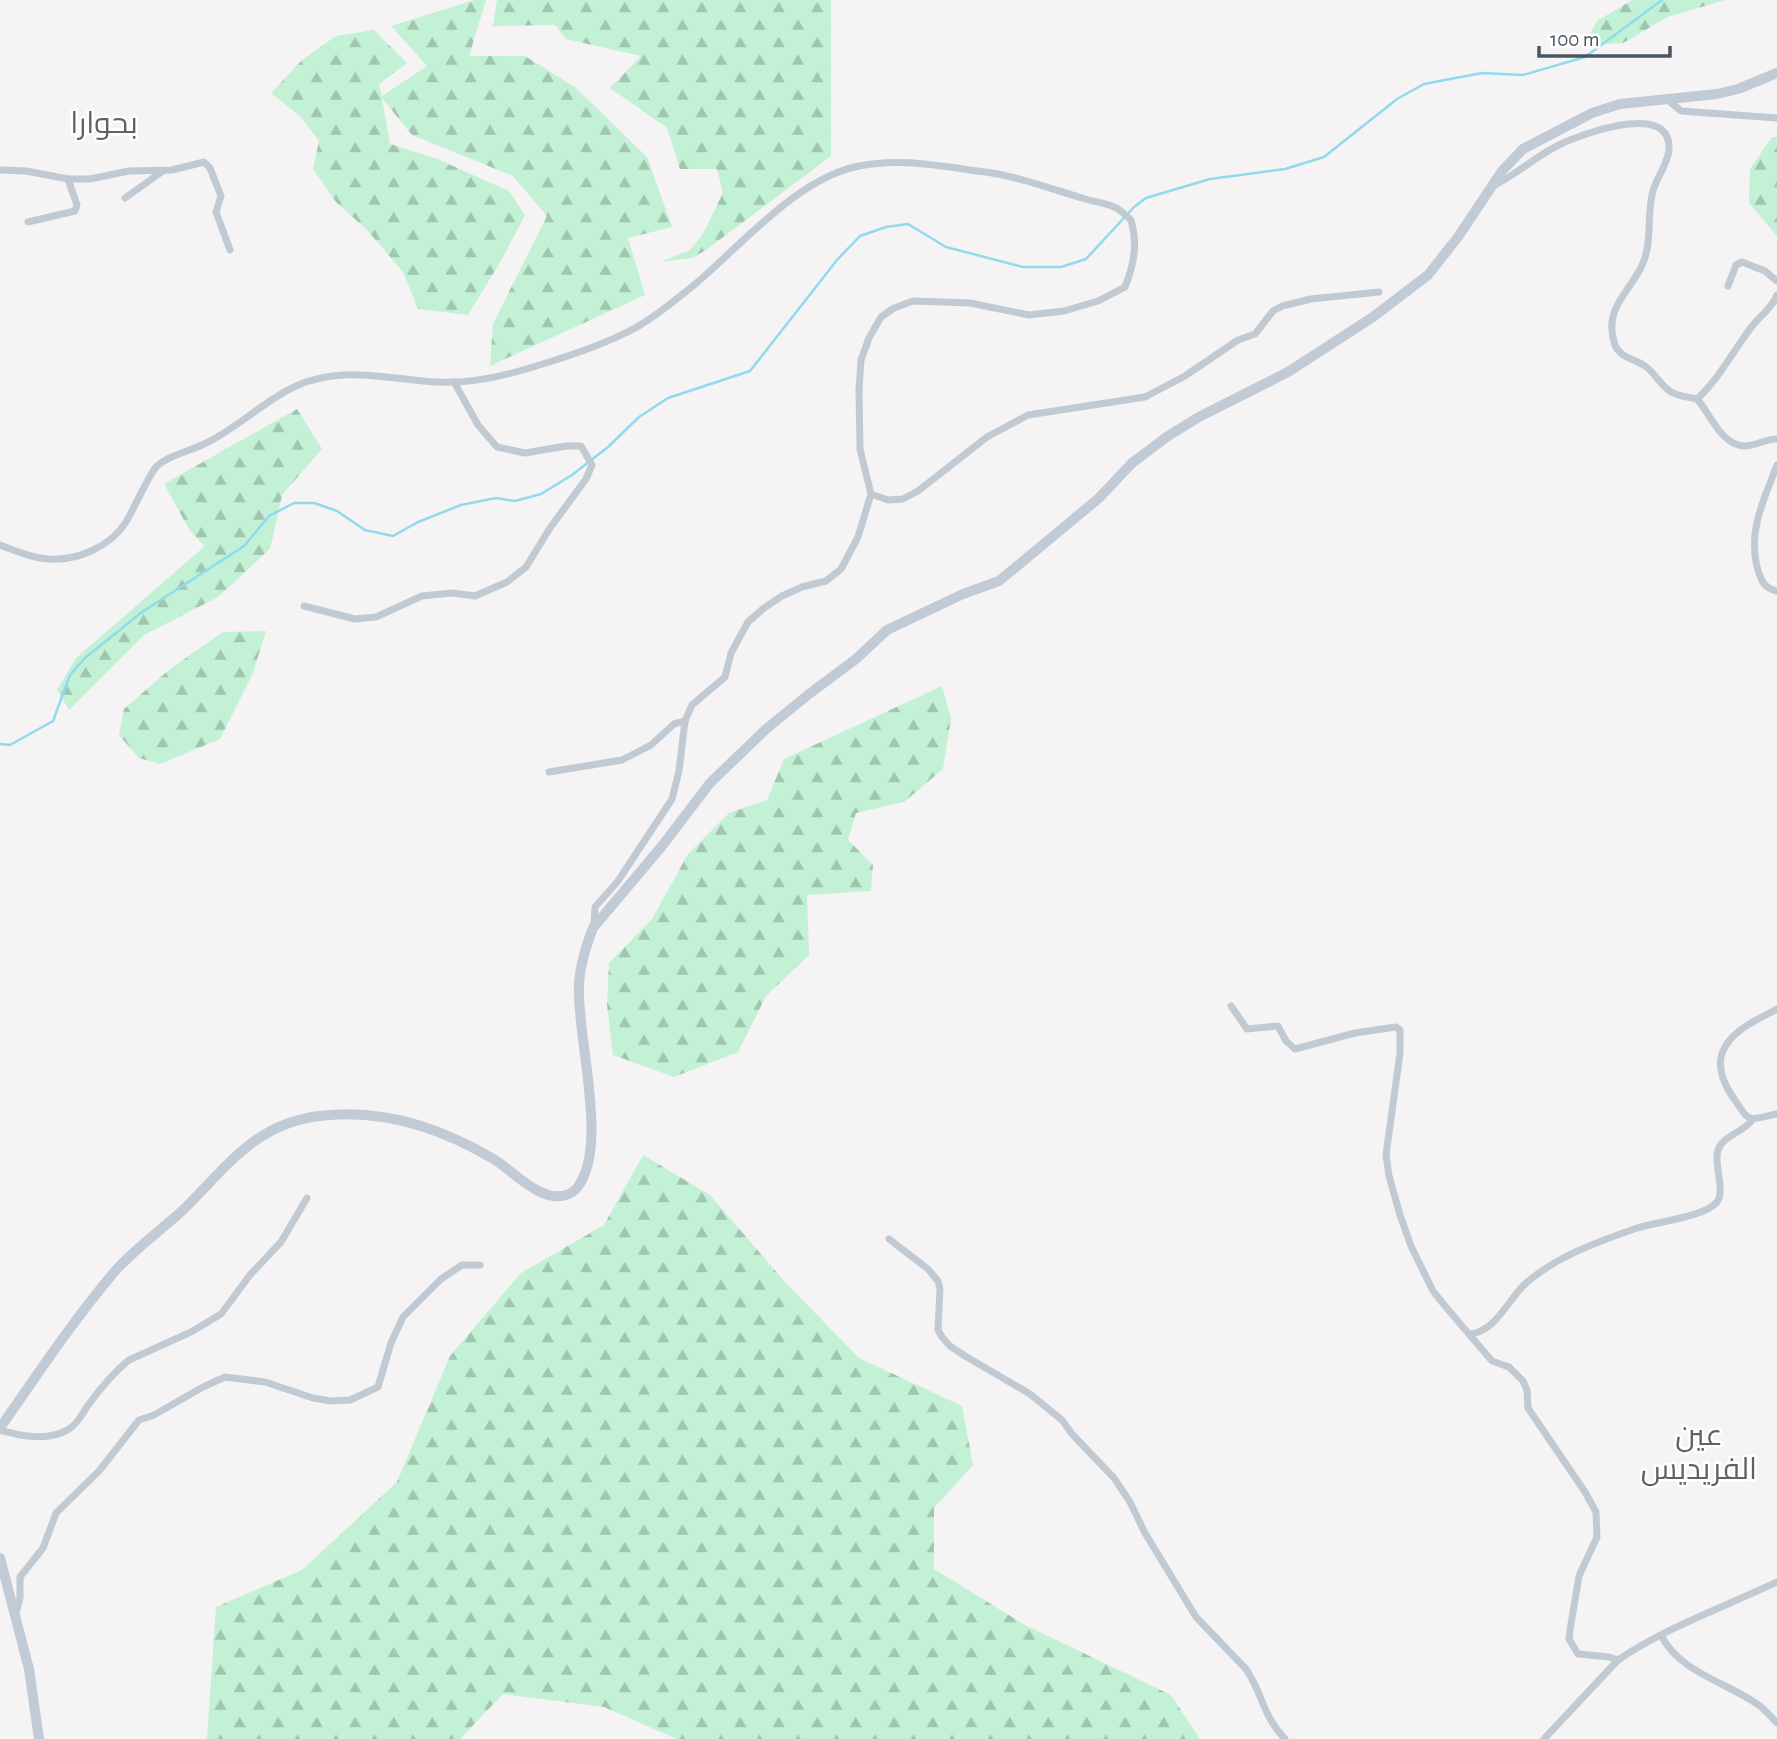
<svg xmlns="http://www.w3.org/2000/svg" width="1777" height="1739" font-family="'Alegreya Sans',Cairo,sans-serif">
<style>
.forest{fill:url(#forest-firs)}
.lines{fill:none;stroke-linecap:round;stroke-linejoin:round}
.stream{stroke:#90daee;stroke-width:2.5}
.minor{stroke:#c1cad2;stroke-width:7}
.secondary{stroke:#c1cbd6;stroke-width:10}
.labels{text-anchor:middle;stroke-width:5;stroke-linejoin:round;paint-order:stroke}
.quarter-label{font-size:30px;fill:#5f6368;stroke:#fff}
</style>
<defs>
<pattern id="forest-firs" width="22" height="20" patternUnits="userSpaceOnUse" patternTransform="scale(1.75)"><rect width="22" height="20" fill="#c3f1d5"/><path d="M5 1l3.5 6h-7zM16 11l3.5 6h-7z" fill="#a0c6b0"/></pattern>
</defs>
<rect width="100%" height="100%" fill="#f5f3f3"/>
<!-- forest -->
<g class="forest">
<path d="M475 0H486L469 56H525L576 88 647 157 672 227 628 238 645 295 490 366 493 324 547 216 513 176 412 135 382 98 390 144 435 158 509 191 525 215 502 259 468 315 418 309 403 272 367 230 336 202 313 169 319 141 301 117 271 93 302 60 336 36 374 30 407 63 379 84 382 96 427 66 391 26Z"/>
<path d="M497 0H831V156L706 250 692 258 660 262 690 250 703 234 723 193 717 169H680L667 128 610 88 641 56 566 39 555 25 493 26Z"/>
<path d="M1632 0H1725L1668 17 1623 43 1584 45 1597 21Z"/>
<path d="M1772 137H1777V236L1749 203 1750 169Z"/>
<path d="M297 409 322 449 282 495 270 549 218 597 144 635 69 710 57 690 76 658 205 546 190 531 164 484Z"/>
<path d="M266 631 253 673 220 739 160 764 139 758 119 735 124 709 170 669 223 632Z"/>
<path d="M942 686 951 718 943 769 904 802 856 813 848 840 873 865 871 891 807 895 809 955 766 996 738 1052 674 1077 613 1055 607 1005 609 963 652 919 688 854 729 813 767 800 784 759Z"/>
<path d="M643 1155 710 1195 785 1282 859 1358 962 1406 973 1465 934 1508V1569L1025 1625 1171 1695 1200 1739H677L604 1707 503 1694 460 1739H207L216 1607 302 1570 397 1482 450 1356 521 1273 604 1225Z"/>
</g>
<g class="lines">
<!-- stream -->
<path class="stream" d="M0 744 10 745 53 721 70 675 85 658 142 612 244 546 269 516 294 503H314L337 511 365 530 393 536 418 522 461 505 496 498 515 501 541 494 572 475 608 447 639 417 668 398 750 371 837 260 860 236 886 227 908 224 946 247 1023 267H1061L1086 259 1134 207 1146 198 1210 179 1285 169 1324 157 1397 99 1424 84 1482 73 1523 75 1585 57 1662 0"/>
<!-- minor -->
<g class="minor">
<path d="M1668 100 1681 111 1777 118"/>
<path d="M0 170 26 171 68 179H90L129 171 172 170 204 162 210 168 221 196 216 212 230 250"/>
<path d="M1493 186C1520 173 1541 151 1570 140 1593 131 1672 103 1669 150 1667 167 1655 178 1652 195 1647 217 1652 242 1643 263 1631 292 1602 308 1615 345 1620 358 1635 359 1645 366 1655 373 1660 385 1671 392 1678 396 1688 397 1697 399 1710 413 1721 445 1744 446 1755 446 1766 439 1777 439"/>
<path d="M125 198 163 171"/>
<path d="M28 222 75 211 77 205 68 179"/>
<path d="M1728 286 1736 265 1742 262 1765 271 1777 281"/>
<path d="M1697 399C1720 378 1734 349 1753 325 1762 314 1772 308 1777 295"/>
<path d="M1777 465C1764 500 1748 529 1757 567 1761 580 1763 588 1777 591"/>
<path d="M871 494 888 500 903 499 918 491 987 437 1028 415 1145 397 1185 376 1238 340 1255 334 1273 311 1282 306 1311 299 1379 292"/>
<path d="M0 545C16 551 32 558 49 559 78 561 111 546 126 522 134 509 149 474 157 466 169 455 190 451 204 444 237 429 263 401 296 386 341 365 388 379 435 382 468 384 505 376 536 366 570 356 606 344 637 327 657 315 677 299 694 285 741 246 797 178 859 166 902 157 944 167 986 172 1021 177 1051 189 1085 199 1095 202 1107 203 1116 208 1121 210 1126 216 1131 220 1138 245 1134 264 1125 287L1098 301 1064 311 1029 315 970 303 913 301 894 308 881 317 869 338 861 360 859 390 860 449 871 494 858 537 841 569 826 581 802 587 782 596 764 608 748 622 731 653 725 677 692 705 685 721 679 771 672 799 618 881 595 907 594 927"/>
<path d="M304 606 355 619 376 617 422 596 452 593 475 596 507 582 526 567 550 528 586 479 592 465 581 446H566L525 453 497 447 478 425 454 382"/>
<path d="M549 772 622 760 651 745 674 724 685 721"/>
<path d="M1231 1006 1247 1029 1278 1026 1286 1041 1295 1049 1355 1033 1396 1027 1400 1030V1053L1386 1155 1389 1176 1400 1215 1411 1246 1433 1291 1445 1306 1492 1361 1509 1367 1523 1381 1527 1390 1528 1408 1585 1492 1596 1512 1597 1537 1579 1576 1570 1630 1569 1639 1578 1654 1609 1657 1618 1660"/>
<path d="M1777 1009C1760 1018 1735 1029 1725 1047 1713 1067 1727 1090 1739 1106 1742 1111 1745 1116 1750 1118 1758 1120 1769 1115 1777 1114"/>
<path d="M889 1239 928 1269 938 1281 940 1289 938 1330 942 1337 950 1346 965 1356 1030 1394 1062 1420 1072 1434 1114 1478 1130 1502 1145 1533 1196 1617 1246 1669C1263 1694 1262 1715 1285 1739"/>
<path d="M1469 1334C1494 1333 1507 1302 1523 1286 1535 1274 1552 1264 1567 1256 1589 1245 1614 1236 1637 1228 1656 1222 1705 1217 1717 1202 1726 1191 1713 1164 1718 1150 1723 1135 1745 1132 1753 1119"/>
<path d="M0 1430C21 1436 48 1442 69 1429 79 1423 82 1413 89 1404 100 1389 114 1372 129 1360L191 1332 221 1314 250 1275 281 1242 307 1198"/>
<path d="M16 1613 20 1598V1577L43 1548 56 1513 99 1471 139 1420 154 1415 203 1387 225 1377 265 1382 313 1398 330 1401 350 1400 378 1387 391 1343 403 1317 441 1279 462 1265H480"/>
<path d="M1661 1635C1679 1672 1726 1682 1757 1704 1765 1709 1771 1717 1777 1723"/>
<path d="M1544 1739 1618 1660C1667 1627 1724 1607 1777 1582"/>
</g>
<!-- secondary -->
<g class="secondary">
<path d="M0 1428C37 1375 74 1319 116 1270 136 1248 161 1230 183 1210 226 1168 254 1124 319 1116 382 1108 442 1128 495 1160 511 1170 525 1186 543 1193 554 1198 568 1198 577 1188 610 1146 576 1036 579 984 580 965 586 946 593 928L662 846 710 783 765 730 809 694 856 659 887 630 963 594 999 581 1099 498 1132 463 1168 436 1199 417 1288 372 1373 317 1428 275 1458 237 1502 171 1523 149 1592 113 1620 104 1717 94 1738 89 1777 73"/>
<path d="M0 1558 29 1669 39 1739"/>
</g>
</g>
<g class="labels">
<!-- quarter labels -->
<g class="quarter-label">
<text x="104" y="133">بحوارا</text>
<text x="1699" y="1445">عين<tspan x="1699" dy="34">الفريديس</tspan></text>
</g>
</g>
<!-- scale -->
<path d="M1539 46v10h131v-10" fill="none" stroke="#4a5661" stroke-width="3.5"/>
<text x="1550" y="46" font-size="21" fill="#4a5661" stroke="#ffffff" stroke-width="5" paint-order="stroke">100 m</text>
</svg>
